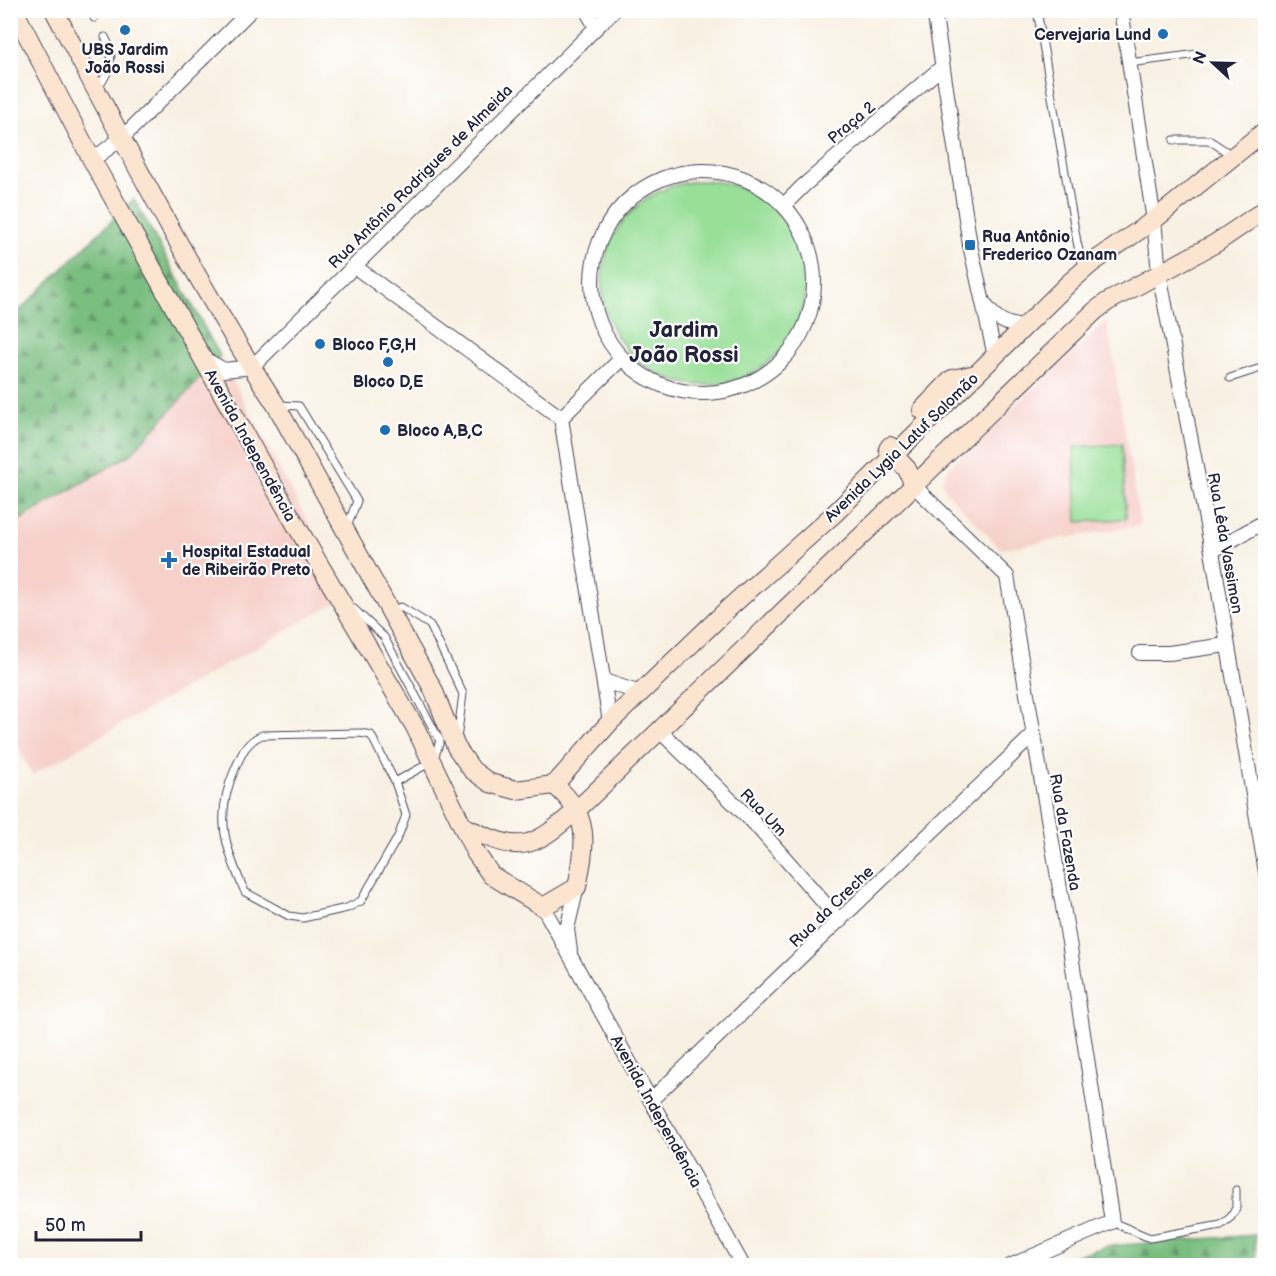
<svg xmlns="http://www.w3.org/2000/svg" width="1276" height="1276" font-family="'Balsamiq Sans',sans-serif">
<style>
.built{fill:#f7d0ca}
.green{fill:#99df98;stroke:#5e806a;stroke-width:1.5}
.forest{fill:url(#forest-firs);stroke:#4e705e;stroke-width:1.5}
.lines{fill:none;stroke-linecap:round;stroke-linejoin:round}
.lane-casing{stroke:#424154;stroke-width:9}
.street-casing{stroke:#424154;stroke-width:16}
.secondary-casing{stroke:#424154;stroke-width:20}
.lane{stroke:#fff;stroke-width:7}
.street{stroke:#fff;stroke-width:14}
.secondary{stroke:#fce5d0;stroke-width:18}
.poi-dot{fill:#1f6fb2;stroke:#fff;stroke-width:2}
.labels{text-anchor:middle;stroke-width:4.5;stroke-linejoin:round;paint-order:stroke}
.poi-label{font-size:16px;font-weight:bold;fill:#22223b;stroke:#fff;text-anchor:start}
.street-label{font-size:16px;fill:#22223b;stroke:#fff}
.district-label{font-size:22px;font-weight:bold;fill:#22223b;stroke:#fff}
</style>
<defs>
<pattern id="forest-firs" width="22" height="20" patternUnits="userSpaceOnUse" patternTransform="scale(1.5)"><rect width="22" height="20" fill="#7abe80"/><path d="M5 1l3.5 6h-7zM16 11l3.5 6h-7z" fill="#649a6a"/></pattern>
</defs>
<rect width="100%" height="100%" fill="#fff"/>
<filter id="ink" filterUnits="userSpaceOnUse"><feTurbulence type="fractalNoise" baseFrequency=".0167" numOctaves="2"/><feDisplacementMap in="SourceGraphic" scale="12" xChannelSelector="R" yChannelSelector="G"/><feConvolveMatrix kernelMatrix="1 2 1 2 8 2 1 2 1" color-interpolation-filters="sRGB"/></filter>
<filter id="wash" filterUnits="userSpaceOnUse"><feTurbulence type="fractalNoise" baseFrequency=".008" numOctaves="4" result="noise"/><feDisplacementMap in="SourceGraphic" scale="24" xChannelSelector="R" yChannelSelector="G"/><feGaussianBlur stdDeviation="1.35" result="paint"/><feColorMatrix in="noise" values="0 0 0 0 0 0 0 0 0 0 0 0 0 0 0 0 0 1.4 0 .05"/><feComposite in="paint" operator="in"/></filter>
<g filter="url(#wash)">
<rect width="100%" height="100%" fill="#f8f0e2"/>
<!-- built -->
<g class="built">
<path d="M1107 320 1140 525 1001 549 947 493 942 479 950 466Z"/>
<path d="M220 356 347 596 32 775 11 732V525L131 454Z"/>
</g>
<!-- green -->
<g class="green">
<circle cx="704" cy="283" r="102"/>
<path d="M1122 444 1126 519 1077 522 1074 447Z"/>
</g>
<!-- forest -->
<g class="forest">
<path d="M134 199 220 356 131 454 11 525V319Z"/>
<path d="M1255 1235 1256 1265H1044L1108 1246Z"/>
</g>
</g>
<g filter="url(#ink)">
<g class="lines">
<!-- lane casing -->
<g class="lane-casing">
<g id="lane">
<path d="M90 10 94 18"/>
<path d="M1037 10 1077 242 1083 267"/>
<path d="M1129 63 1198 54"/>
<path d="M98 88C110 71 116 56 105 37"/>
<path d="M1174 140H1209L1233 156"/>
<path d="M1230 378 1264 367"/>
<path d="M279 405 299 406 357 501 347 527"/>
<path d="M354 609 384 637 440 741 433 761 395 782 371 735 360 733 262 735C246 742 242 753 235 769 214 816 225 848 245 892L289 916 303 918 347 908 361 901 398 837 406 815 395 782"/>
<path d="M391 610 401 607 430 625 463 694 457 739"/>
<path d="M1112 1222 1150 1238 1221 1225 1231 1217 1236 1208V1190"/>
</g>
</g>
<!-- street casing -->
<g class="street-casing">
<g id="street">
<path d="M586 10 596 27"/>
<path d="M934 10 970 245 995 356"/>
<path d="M1121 10 1154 220 1159 273 1212 551 1266 872"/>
<path d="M92 160 122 138 251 10"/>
<circle cx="703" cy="282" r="111"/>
<path d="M784 205 803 186 942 67"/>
<path d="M354 266 561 418 610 722"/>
<path d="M984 303C994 319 1007 326 1025 327"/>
<path d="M202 358 224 370 252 367 614 10"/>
<path d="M561 418 621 359"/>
<path d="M914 486 1007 576 1070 948 1112 1222 1010 1266"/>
<path d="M1212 551 1266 521"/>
<path d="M1140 653H1169L1226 645"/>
<path d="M604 681 640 693"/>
<path d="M659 730 754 823 840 921"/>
<path d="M543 907 743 1266"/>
<path d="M570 951 567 929 577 887"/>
<path d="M652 1099 1033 735"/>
</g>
</g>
<!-- secondary casing -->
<g class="secondary-casing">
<g id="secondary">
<path d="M14 10 92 160 286 508 415 727 475 852 491 875 543 907 577 887C586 843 591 815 554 785"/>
<path d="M54 10C124 143 194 279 276 405L433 689 456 747 472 770 490 783 516 790 554 785"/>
<path d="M922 410 952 379 976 374"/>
<path d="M890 446 888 449 907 469 914 486"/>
<path d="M554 785 610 722 730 607 835 513 1069 283 1092 263 1154 220 1266 130"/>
<path d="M463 826C521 854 530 851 578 809L1095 311 1107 302 1216 243 1266 209"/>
</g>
</g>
<!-- lane -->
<use href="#lane" class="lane"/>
<!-- street -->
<use href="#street" class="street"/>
<!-- secondary -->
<use href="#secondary" class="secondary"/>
</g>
</g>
<!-- markers -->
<g class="poi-dot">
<circle cx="125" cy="30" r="6"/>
<circle cx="1163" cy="34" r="6"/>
<rect x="964" y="239" width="12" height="12" rx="3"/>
<circle cx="320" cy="344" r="6"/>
<circle cx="388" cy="362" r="6"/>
<circle cx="385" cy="430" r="6"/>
<path d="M166 551h6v6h6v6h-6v6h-6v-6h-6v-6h6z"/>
</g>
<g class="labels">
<!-- poi labels -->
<g class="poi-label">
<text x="1151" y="40" text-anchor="end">Cervejaria Lund</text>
<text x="125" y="55" text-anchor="middle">UBS Jardim<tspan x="125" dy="18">João Rossi</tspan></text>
<text x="982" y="242">Rua Antônio<tspan x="982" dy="18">Frederico Ozanam</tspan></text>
<text x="332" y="350">Bloco F,G,H</text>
<text x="388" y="387" text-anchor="middle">Bloco D,E</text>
<text x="397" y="436">Bloco A,B,C</text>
<text x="182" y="557">Hospital Estadual<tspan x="182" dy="18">de Ribeirão Preto</tspan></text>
</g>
<!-- street labels -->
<g class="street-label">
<text transform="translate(851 122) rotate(-40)" y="6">Praça 2</text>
<text transform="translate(420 176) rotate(-45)" y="6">Rua Antônio Rodrigues de Almeida</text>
<text transform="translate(251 445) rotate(61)" y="6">Avenida Independência</text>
<text transform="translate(901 447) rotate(-44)" y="6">Avenida Lygia Latuf Salomão</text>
<text transform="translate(1226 543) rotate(80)" y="6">Rua Lêda Vassimon</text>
<text transform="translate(764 812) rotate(46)" y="6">Rua Um</text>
<text transform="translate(1066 832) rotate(80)" y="6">Rua da Fazenda</text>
<text transform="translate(831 906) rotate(-44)" y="6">Rua da Creche</text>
<text transform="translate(657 1111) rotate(61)" y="6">Avenida Independência</text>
</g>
<!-- district labels -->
<g class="district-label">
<text x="684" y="337">Jardim<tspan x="684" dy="25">João Rossi</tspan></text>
</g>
</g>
<!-- margin -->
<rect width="1276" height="1276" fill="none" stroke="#fff" stroke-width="36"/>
<!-- north arrow -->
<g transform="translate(1213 63) rotate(292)" stroke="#ffffff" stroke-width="4.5" paint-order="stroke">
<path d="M0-4.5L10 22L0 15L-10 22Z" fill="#22223b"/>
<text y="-9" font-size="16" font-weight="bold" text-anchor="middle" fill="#22223b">N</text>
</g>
<!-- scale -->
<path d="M36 1231v9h105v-9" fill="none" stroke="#22223b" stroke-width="3"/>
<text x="45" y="1231" font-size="18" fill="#22223b" stroke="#ffffff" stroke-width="4.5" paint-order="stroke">50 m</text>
</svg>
